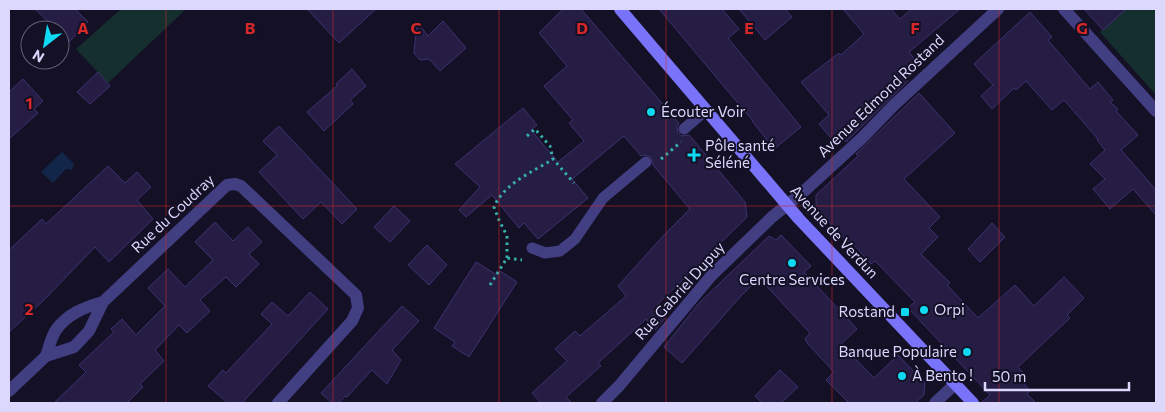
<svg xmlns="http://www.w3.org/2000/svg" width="1165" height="412" font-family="Commissioner,sans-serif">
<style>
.green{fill:#142f2e}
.water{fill:#112648}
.building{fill:#261d45;stroke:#3e3170}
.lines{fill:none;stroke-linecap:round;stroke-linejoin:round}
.path{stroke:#36b1ab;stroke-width:3;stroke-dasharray:2.5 4;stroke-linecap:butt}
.lane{stroke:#413e82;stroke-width:11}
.street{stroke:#413e82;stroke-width:12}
.secondary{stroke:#7873f8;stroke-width:12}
.grid{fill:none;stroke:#d62828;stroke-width:1;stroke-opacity:0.55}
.poi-dot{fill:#0dd9f2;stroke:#141025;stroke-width:2}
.labels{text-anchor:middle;stroke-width:4;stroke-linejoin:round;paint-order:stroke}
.street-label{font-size:15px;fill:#dbd7fd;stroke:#141025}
.poi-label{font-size:15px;fill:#dbd7fd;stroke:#141025;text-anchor:start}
.grid-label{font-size:16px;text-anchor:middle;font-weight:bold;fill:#d62828;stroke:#141025;stroke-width:4;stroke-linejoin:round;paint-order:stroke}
</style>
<rect width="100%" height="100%" fill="#141025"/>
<!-- green -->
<g class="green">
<path d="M121 9H186L108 83 76 49Z"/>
<path d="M1126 9H1156V95L1100 32Z"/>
</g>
<!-- water -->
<path class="water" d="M62 152 74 164 72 170 66 169 53 183 41 172Z"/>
<!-- building -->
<g class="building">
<path d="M35 9H75L88 22 69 42 60 33V30H57Z"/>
<path d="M307 9H376L339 43Z"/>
<path d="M563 9H581L679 123 677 127 678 133 682 136 689 135 691 137 745 202 747 217 657 305 667 316 655 330 646 319 598 363 601 366 566 397 572 403H541L532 393 567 361 555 349 575 331 580 336 626 296 618 286 663 236 690 209 653 165 651 157 645 155 641 156 624 136 572 179 588 198 538 239 524 223 519 228 492 195 466 217 459 210 480 187 455 164 523 108 537 125 531 130 558 162 584 141 569 123 573 120 544 86 567 66 539 33Z"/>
<path d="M659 9H722L739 29 728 38 801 127 774 149 752 121H753Z"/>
<path d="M739 9H785L792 17 765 40Z"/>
<path d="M843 9H891L900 19 912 9H960L909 52 920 66 906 79 908 81 846 142 838 134 832 139 819 124 829 115 801 82 839 53 841 55 864 34Z"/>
<path d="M1084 9H1126L1103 30Z"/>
<path d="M1030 12 1052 37 1048 40 1090 89 1098 82 1113 100 1110 102 1118 109 1116 111 1138 135 1121 150 1156 190V215L1133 189 1110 209 1093 189 1105 179 1090 164 1105 150 1097 140 1098 139 1064 100 1052 110 1026 81 1016 90 1014 88 992 109 981 96 993 85 974 64Z"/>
<path d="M443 21 466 48 440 71 429 59 420 60 414 53 417 22 428 36Z"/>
<path d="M352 69 366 86 350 100 353 104 324 131 307 112 337 86 336 84Z"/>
<path d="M98 72 110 86 90 104 77 92Z"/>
<path d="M23 79 43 101 34 109 38 113 9 139V92Z"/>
<path d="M919 93 955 133 904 179 940 217 929 228 938 237 921 254 950 283 947 285 978 318 1015 285 1034 306 1064 277 1084 298 1067 315 1070 318 1018 367 1027 377 1022 381 1030 391 1027 394 1036 403H981L990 395 908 308 915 302 875 261 871 264 852 243 850 245 816 208V195L858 156 856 154Z"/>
<path d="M279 126 357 209 342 224 321 202 303 219 259 172 277 155 263 141Z"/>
<path d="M108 166 125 183 137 172 151 187 137 200 153 219 109 262 95 247 44 300 9 332V250L42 219 46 224Z"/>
<path d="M394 206 410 221 390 242 374 227Z"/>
<path d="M215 222 233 241 248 227 262 242 249 254 259 264 236 287 226 277 200 300 210 311 187 333 179 325 155 350 164 361 140 384 143 387 127 403H54L86 372 79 365 114 332 111 329 122 319 136 335 165 306 148 288 168 269 185 287 213 260 195 242Z"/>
<path d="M992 223 1005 237 980 262 968 249Z"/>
<path d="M781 235 811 266 804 272 857 329 841 344 874 378 898 355 925 383 924 395 915 403H849L826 380 834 372 808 344 805 339 810 333 759 278 741 296 682 363 664 347 699 303 769 236 776 240Z"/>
<path d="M427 245 447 265 429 285 408 265Z"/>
<path d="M476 262 497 275 500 271 517 282 469 357 452 346 455 342 434 328Z"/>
<path d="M310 292 328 309 242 403H228L208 386 223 370 226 373 272 324 261 314 272 302 288 316Z"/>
<path d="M402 306 419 321 392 350 401 360 387 384 372 370 347 397 345 396 339 403H332L321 393Z"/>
<path d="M780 370 798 387 781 403H762L755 396Z"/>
</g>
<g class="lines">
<!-- path -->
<g class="path">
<path d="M527 136 535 129 550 146 553 159"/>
<path d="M661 159 681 142"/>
<path d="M507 258V236L499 220 494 207C504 183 533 172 553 159L574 183"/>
<path d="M490 285 507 258 522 260"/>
</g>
<!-- lane -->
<g class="lane">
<path d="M684 129 706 110"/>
<path d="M532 248 545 253 560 251 575 239 603 198 646 162"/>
</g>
<!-- street -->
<g class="street">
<path d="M1064 9 1156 111"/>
<path d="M103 302C85 307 67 314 56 330 51 337 49 348 46 356L74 347 89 331 103 302 227 185 235 184 241 186 356 295 358 308 352 321 278 403"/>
<path d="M9 391 46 356"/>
<path d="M602 403 619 386 711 276 772 217 802 193 862 138 894 105 998 9"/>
<path d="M935 403 955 384"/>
</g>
<!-- secondary -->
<path class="secondary" d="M620 9 799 219 973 403"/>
</g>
<!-- grid -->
<path class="grid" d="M166 9V403M333 9V403M499 9V403M666 9V403M832 9V403M999 9V403M9 206H1156"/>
<!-- markers -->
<g class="poi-dot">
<circle cx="651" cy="112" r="5"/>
<path d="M691.5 147.5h5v5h5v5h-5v5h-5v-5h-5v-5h5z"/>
<circle cx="792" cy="263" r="5"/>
<circle cx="924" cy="310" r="5"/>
<rect x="900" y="307" width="10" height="10" rx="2.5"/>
<circle cx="967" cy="352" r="5"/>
<circle cx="902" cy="376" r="5"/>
</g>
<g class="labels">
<!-- street labels -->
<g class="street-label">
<text transform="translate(881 96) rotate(-44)" y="5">Avenue Edmond Rostand</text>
<text transform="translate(173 214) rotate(-43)" y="5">Rue du Coudray</text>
<text transform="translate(834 232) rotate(47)" y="5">Avenue de Verdun</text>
<text transform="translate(680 291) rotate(-48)" y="5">Rue Gabriel Dupuy</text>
</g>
<!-- poi labels -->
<g class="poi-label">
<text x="661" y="117">Écouter Voir</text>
<text x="705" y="151">Pôle santé<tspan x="705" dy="17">Séléné</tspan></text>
<text x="792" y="285" text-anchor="middle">Centre Services</text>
<text x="934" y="315">Orpi</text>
<text x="895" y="317" text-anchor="end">Rostand</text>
<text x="957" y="357" text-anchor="end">Banque Populaire</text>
<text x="912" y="381">À Bento !</text>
</g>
</g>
<g class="grid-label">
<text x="83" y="34">A</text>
<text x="250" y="34">B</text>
<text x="416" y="34">C</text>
<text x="582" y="34">D</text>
<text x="749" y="34">E</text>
<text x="915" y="34">F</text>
<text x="1082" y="34">G</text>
<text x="29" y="109">1</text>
<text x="29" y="315">2</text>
</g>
<!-- border -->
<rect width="1165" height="412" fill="none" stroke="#dbd7fd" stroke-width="20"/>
<!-- north arrow -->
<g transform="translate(45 45) rotate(211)"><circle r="24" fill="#141025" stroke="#64607b"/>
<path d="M0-4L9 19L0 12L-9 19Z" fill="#0dd9f2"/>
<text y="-8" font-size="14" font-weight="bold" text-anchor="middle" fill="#dbd7fd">N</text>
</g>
<!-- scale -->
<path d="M985 382v8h144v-8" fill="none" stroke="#dbd7fd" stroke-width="2.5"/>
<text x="992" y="382" font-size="15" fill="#dbd7fd" stroke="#141025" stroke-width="4" paint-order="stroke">50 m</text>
</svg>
